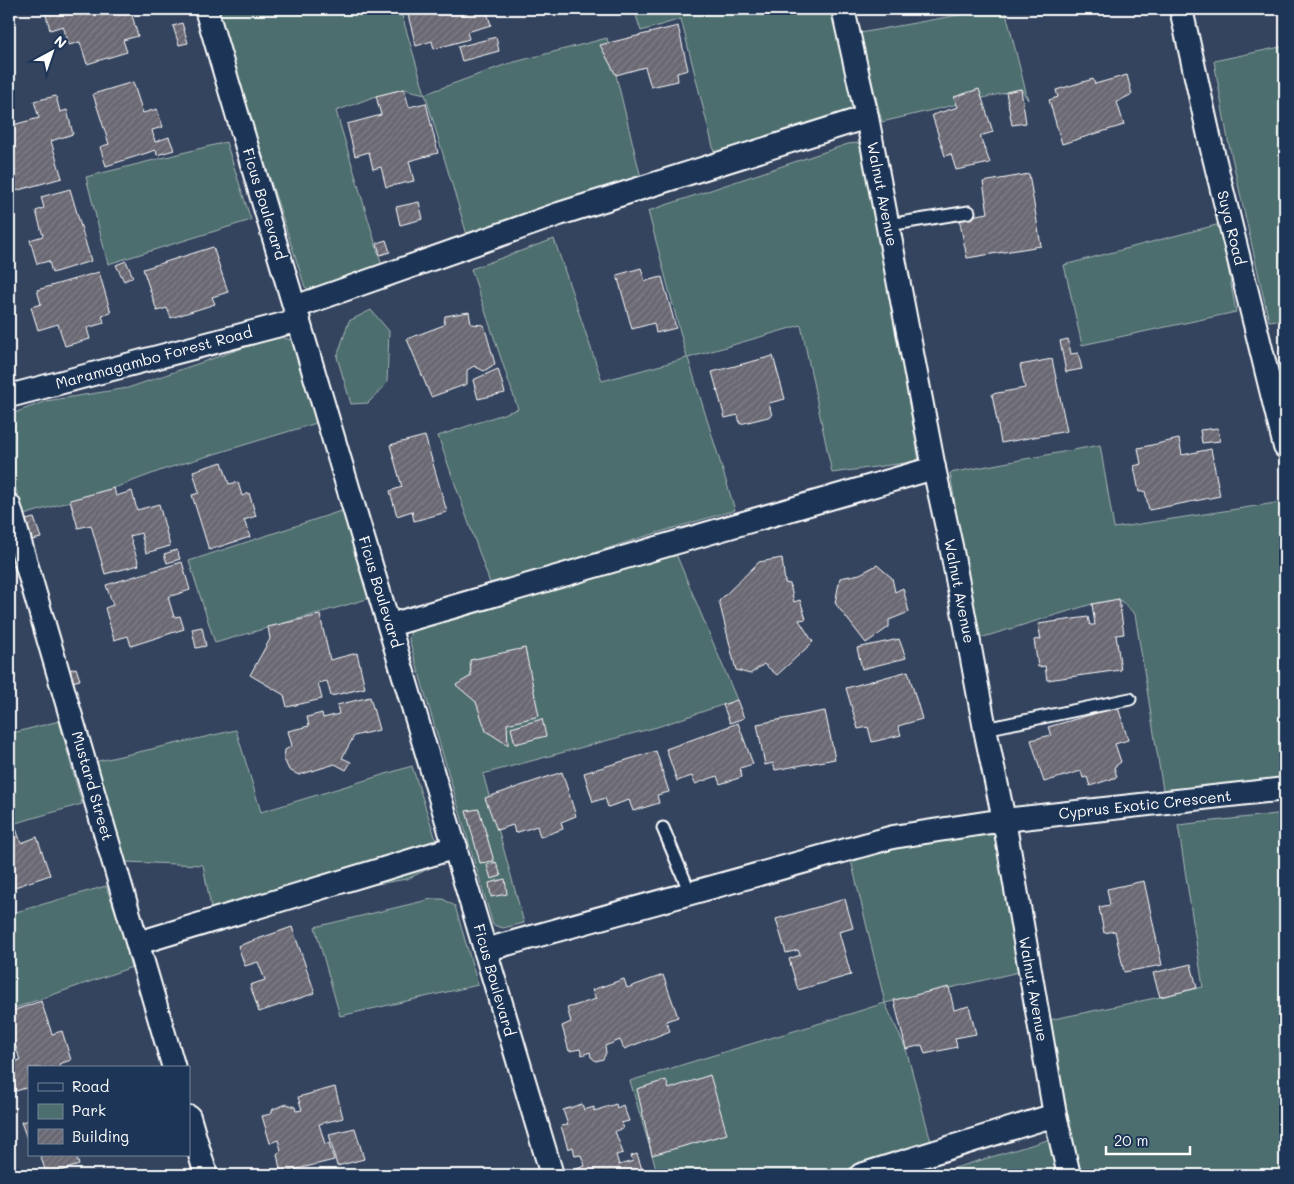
<svg xmlns="http://www.w3.org/2000/svg" width="1294" height="1184" font-family="Mali,sans-serif">
<style>
.green{fill:#4d6e6e;stroke:#a6b6b6}
.building{fill:url(#building-hatch);stroke:#fff}
.lines{fill:none;stroke-linecap:round;stroke-linejoin:round}
.service-casing{stroke:#fff;stroke-width:15}
.minor-casing{stroke:#fff;stroke-width:26}
.service{stroke:#1d3557;stroke-width:11}
.minor{stroke:#1d3557;stroke-width:22}
.labels{text-anchor:middle;stroke-width:4;stroke-linejoin:round;paint-order:stroke}
.street-label{font-size:15px;fill:#fff;stroke:#1d3557}
</style>
<defs>
<pattern id="building-hatch" width="6" height="6" patternUnits="userSpaceOnUse" patternTransform="scale(1.25)"><rect width="6" height="6" fill="#6a6873"/><path d="M-1 1l2-2M0 6l6-6M5 7l2-2" fill="none" stroke="#807f88"/></pattern>
</defs>
<rect width="100%" height="100%" fill="#34445f"/>
<filter id="ink" filterUnits="userSpaceOnUse"><feTurbulence type="fractalNoise" baseFrequency=".02" numOctaves="2"/><feDisplacementMap in="SourceGraphic" scale="10" xChannelSelector="R" yChannelSelector="G"/><feConvolveMatrix kernelMatrix="1 2 1 2 8 2 1 2 1" color-interpolation-filters="sRGB"/></filter>
<g filter="url(#ink)">
<!-- green -->
<g class="green">
<path d="M215 9H400L425 94 507 64 607 38 642 182 468 238 425 94 404 89 376 96 336 111 383 269 312 291 305 287Z"/>
<path d="M634 9H835L859 115 716 159 681 19 641 31Z"/>
<path d="M991 9H1005L1028 100 1021 89 882 122 860 33Z"/>
<path d="M1285 46V319L1269 321 1228 140 1214 61Z"/>
<path d="M226 142 251 220 108 264 86 177Z"/>
<path d="M858 143 866 152 919 461 832 473 801 325 688 358 735 510 643 537 491 586 438 436 518 409 471 269 554 239 602 381 687 358 648 211 848 144Z"/>
<path d="M1220 224 1236 312 1082 345 1064 265Z"/>
<path d="M371 310 389 331 387 383 368 403 351 404 337 357 349 321Z"/>
<path d="M277 336 298 342 323 421 165 469 114 488 24 515 9 467V415L46 401 128 388Z"/>
<path d="M1100 445 1114 528 1282 502 1285 513V783L1163 790 1135 614 1119 599 1092 604 977 639 950 473Z"/>
<path d="M347 509 374 597 215 643 189 561Z"/>
<path d="M676 554 737 700 657 727 483 774 524 923 503 928 493 925 409 639 412 626Z"/>
<path d="M59 721 82 804 9 825V734Z"/>
<path d="M236 730 261 812 412 766 440 852 428 869 407 879 292 898 213 918 203 865 125 862 94 762Z"/>
<path d="M1285 813V1175H1236L1234 1169 1206 1175H1080L1049 1020 1160 997 1203 987 1178 825Z"/>
<path d="M983 834 995 835 1023 971 885 1003 906 1049 935 1156 864 1175H658L630 1081C715 1054 800 1030 885 1003L850 856Z"/>
<path d="M106 886 135 966 9 1010V914Z"/>
<path d="M432 899H443L455 906 478 985 340 1016 315 927Z"/>
<path d="M1051 1139 1058 1175H938V1173Z"/>
</g>
<!-- building -->
<g class="building">
<path d="M53 9H118L120 15 131 12 138 36 123 40 127 52 87 64 80 42 69 45 63 26 50 30 45 11Z"/>
<path d="M416 9H486L491 25 467 32 469 39 434 49 432 41 416 46 407 11Z"/>
<path d="M182 23 188 43 179 45 173 26Z"/>
<path d="M678 26 688 70 677 73 678 81 651 87 645 67 616 75 600 45Z"/>
<path d="M496 37 499 51 462 61 458 47Z"/>
<path d="M1127 75 1132 94 1117 102 1124 125 1062 144 1049 100 1058 97 1056 90 1093 79 1095 84Z"/>
<path d="M133 82 143 113 157 109 163 127 152 130 155 142 169 137 174 150 157 155 156 150 106 166 100 147 109 144 93 94Z"/>
<path d="M404 89 409 107 426 103 438 153 409 161 414 181 386 187 381 167 373 169 369 152 355 156 347 124 381 115 376 96Z"/>
<path d="M979 89 993 132 980 136 990 163 956 170 951 154 945 156 932 115 958 107 954 97Z"/>
<path d="M1021 89 1026 123 1012 125 1006 92Z"/>
<path d="M56 96 60 112 67 110 73 134 51 141 62 178 15 191 11 177H9V126L39 118 34 101Z"/>
<path d="M1029 174 1041 246 967 258 959 218 988 213 983 182Z"/>
<path d="M70 189 91 261 52 273 49 261 37 264 30 240 43 236 36 211 44 208 41 197Z"/>
<path d="M419 202 423 219 400 225 396 207Z"/>
<path d="M386 240 390 252 380 255 377 243Z"/>
<path d="M213 247 228 292 212 297 215 304 171 318 167 308 157 311 143 269Z"/>
<path d="M126 261 133 277 124 281 116 265Z"/>
<path d="M641 268 645 281 662 277 676 328 656 333 654 323 632 329 617 275Z"/>
<path d="M99 272 111 313 102 315 104 323 87 328 90 339 65 346 58 324 38 330 31 307 41 304 37 290Z"/>
<path d="M469 312 471 324 484 325 495 364 484 371 474 366 467 370V384L431 397 407 339 444 325 445 316Z"/>
<path d="M1068 339 1071 354 1078 353 1082 369 1066 372 1060 341Z"/>
<path d="M773 356 785 399 769 403 772 416 740 424 738 415 725 418 712 372Z"/>
<path d="M1052 359 1067 431 1001 443 992 394 1025 388 1020 365Z"/>
<path d="M498 369 505 393 478 399 473 380Z"/>
<path d="M1218 428 1220 441 1202 443 1200 430Z"/>
<path d="M425 436 447 512 414 521 412 511 397 516 390 491 402 487 390 445Z"/>
<path d="M1179 439 1182 455 1211 449 1220 496 1149 510 1145 491 1139 492 1134 466 1141 464 1138 448Z"/>
<path d="M222 462 229 484 238 482 242 496 249 493 256 516 244 520 250 537 209 550 192 495 199 493 193 471Z"/>
<path d="M114 488 116 496 132 491 137 510 159 504 170 546 146 553 141 533 130 536 139 565 105 574 91 525 78 528 70 500Z"/>
<path d="M34 518 41 538 32 540 26 520Z"/>
<path d="M177 550 180 559 167 563 164 554Z"/>
<path d="M782 558 785 583 790 584 794 602 800 600 806 619 799 620 813 642 777 675 764 664 750 674 736 670 719 601 759 562Z"/>
<path d="M182 562 190 590 168 597 174 617 180 616 184 629 131 646 128 636 114 640 105 608 113 605 106 585Z"/>
<path d="M877 565 892 578 895 592 903 588 909 612 889 620V627L866 643 835 603 840 578 860 574Z"/>
<path d="M1119 599 1124 634 1116 635 1121 670 1047 680 1045 666 1038 667 1034 640 1041 639 1038 624 1088 617 1090 625H1095L1092 604Z"/>
<path d="M320 615 330 660 357 653 365 688 331 696 327 681 318 683 322 699 287 707 284 695 250 675 270 639 268 627Z"/>
<path d="M202 627 206 646 196 648 192 629Z"/>
<path d="M899 639 906 658 862 669 857 648Z"/>
<path d="M525 648 539 716 507 724 508 745 486 731 476 702 456 685 471 676 470 660Z"/>
<path d="M76 668 80 680 72 682 69 670Z"/>
<path d="M908 671 922 719 898 726 901 735 872 742 868 727 858 729 846 688Z"/>
<path d="M370 697 379 730 354 736 342 758 351 762 346 770 335 764 299 775 289 770 284 759 285 750 292 746 288 731 309 726 307 717 322 713 323 718 339 714 337 705Z"/>
<path d="M737 700 744 718 730 723 723 705Z"/>
<path d="M1118 707 1128 740 1115 744 1121 762 1114 767 1117 777 1090 786 1087 777 1083 778 1081 771 1044 782 1031 740 1051 735 1048 727Z"/>
<path d="M825 711 835 759 775 770 773 763 765 765 757 724Z"/>
<path d="M542 719 546 736 515 744 511 728Z"/>
<path d="M738 723 753 764 740 768 742 777 720 784 717 776 695 784 692 776 677 781 666 749Z"/>
<path d="M656 751 669 792 657 795 659 803 633 811 629 800 608 807 605 798 593 802 584 773Z"/>
<path d="M562 772 576 816 561 822 563 829 540 837 537 826 515 833 513 825 497 830 485 798Z"/>
<path d="M479 809 494 861 480 863 466 811Z"/>
<path d="M12 817 21 843 37 837 50 875 9 889V818Z"/>
<path d="M496 862 501 876 491 879 487 865Z"/>
<path d="M505 879 507 894 491 897 489 883Z"/>
<path d="M1144 881 1162 965 1124 972 1115 931 1104 933 1099 907 1110 905 1107 889Z"/>
<path d="M845 899 853 928 839 932 851 975 798 990 789 959 800 955 798 950 786 953 776 919Z"/>
<path d="M292 927 315 993 259 1012 250 985 265 980 258 962 245 966 238 946Z"/>
<path d="M1191 964 1197 988 1160 997 1153 973Z"/>
<path d="M663 975 678 1017 666 1021 670 1031 624 1049 620 1040 605 1046 606 1053 603 1059 596 1061 591 1057 590 1052 582 1055 580 1049 569 1051 562 1026 571 1022 567 1008 596 999 592 990 624 979 627 988Z"/>
<path d="M949 987 954 1010 969 1006 976 1034 955 1038 957 1047 925 1054 922 1045 906 1049 894 1000Z"/>
<path d="M41 1001 52 1034 62 1031 71 1060 59 1064 60 1068H29V1087L16 1091 9 1064 20 1060 9 1025V1012Z"/>
<path d="M710 1075 727 1134 652 1155 637 1089 666 1080 669 1089Z"/>
<path d="M335 1087 343 1118 319 1124 325 1144 329 1143 334 1160 285 1172 280 1169 277 1154 281 1150 278 1140 270 1143 262 1116 271 1114 273 1109 287 1104 295 1107 296 1111 302 1110 298 1097Z"/>
<path d="M582 1104 584 1110 594 1107V1111L616 1104 617 1108 623 1105 629 1121 621 1123 623 1129 615 1131 623 1153 616 1155 619 1165 633 1161 631 1156 637 1154 642 1169 635 1171 636 1175H577L576 1169 585 1166 581 1155 575 1156 573 1147 568 1149 561 1126 568 1125 563 1110Z"/>
<path d="M29 1120V1144L21 1122Z"/>
<path d="M355 1128 364 1159 337 1166 329 1134Z"/>
<path d="M40 1155H76L79 1165 47 1175Z"/>
</g>
<g class="lines">
<!-- service casing -->
<g class="service-casing">
<g id="service">
<path d="M888 225 969 212"/>
<path d="M985 729 1130 699"/>
<path d="M663 828 690 893"/>
</g>
</g>
<!-- minor casing -->
<g class="minor-casing">
<g id="minor">
<path d="M206 9 552 1175"/>
<path d="M843 9 867 117 934 468 951 546 985 729 1004 820 1055 1115 1069 1175"/>
<path d="M1181 9 1211 145 1285 447"/>
<path d="M295 307 559 214 867 117"/>
<path d="M9 396 299 320"/>
<path d="M9 505 174 1068"/>
<path d="M390 625 934 468"/>
<path d="M138 943 456 847"/>
<path d="M485 950 893 837 1004 820 1285 789"/>
<path d="M189 1117 206 1175"/>
<path d="M861 1175 1055 1115"/>
</g>
</g>
<!-- service -->
<use href="#service" class="service"/>
<!-- minor -->
<use href="#minor" class="minor"/>
</g>
</g>
<g class="labels">
<!-- street labels -->
<g class="street-label">
<text transform="translate(882 194) rotate(79)" y="5">Walnut Avenue</text>
<text transform="translate(264 204) rotate(73)" y="5">Ficus Boulevard</text>
<text transform="translate(1231 228) rotate(76)" y="5">Suya Road</text>
<text transform="translate(154 358) rotate(-15)" y="5">Maramagambo Forest Road</text>
<text transform="translate(959 591) rotate(79)" y="5">Walnut Avenue</text>
<text transform="translate(380 592) rotate(73)" y="5">Ficus Boulevard</text>
<text transform="translate(92 786) rotate(74)" y="5">Mustard Street</text>
<text transform="translate(1145 805) rotate(-6)" y="5">Cyprus Exotic Crescent</text>
<text transform="translate(494 980) rotate(74)" y="5">Ficus Boulevard</text>
<text transform="translate(1033 989) rotate(80)" y="5">Walnut Avenue</text>
</g>
</g>
<!-- margin -->
<rect width="1294" height="1184" fill="none" stroke="#1d3557" stroke-width="30"/>
<rect x="15" y="15" width="1264" height="1154" fill="none" stroke="#fff" stroke-width="2" filter="url(#ink)"/>
<!-- legend -->
<rect x="28" y="1066" width="162" height="90" fill="#1d3557" stroke="#77869a"/>
<rect x="38" y="1083" width="25" height="8" fill="#1d3557" stroke="#77869a"/>
<text x="72" y="1092" font-size="15" fill="#ffffff">Road</text>
<rect x="38" y="1104" width="25" height="15" fill="#4d6e6e" stroke="#77869a"/>
<text x="72" y="1116" font-size="15" fill="#ffffff">Park</text>
<rect x="38" y="1129" width="25" height="15" fill="url(#building-hatch)" stroke="#77869a"/>
<text x="72" y="1142" font-size="15" fill="#ffffff">Building</text>
<!-- north arrow -->
<g transform="translate(52 52) rotate(40)" stroke="#1d3557" stroke-width="4" paint-order="stroke">
<path d="M0-4L9 19L0 12L-9 19Z" fill="#ffffff"/>
<text y="-8" font-size="14" font-weight="bold" text-anchor="middle" fill="#ffffff">N</text>
</g>
<!-- scale -->
<path d="M1106 1146v8h84v-8" fill="none" stroke="#ffffff" stroke-width="2.5"/>
<text x="1114" y="1146" font-size="15" fill="#ffffff" stroke="#1d3557" stroke-width="4" paint-order="stroke">20 m</text>
</svg>
